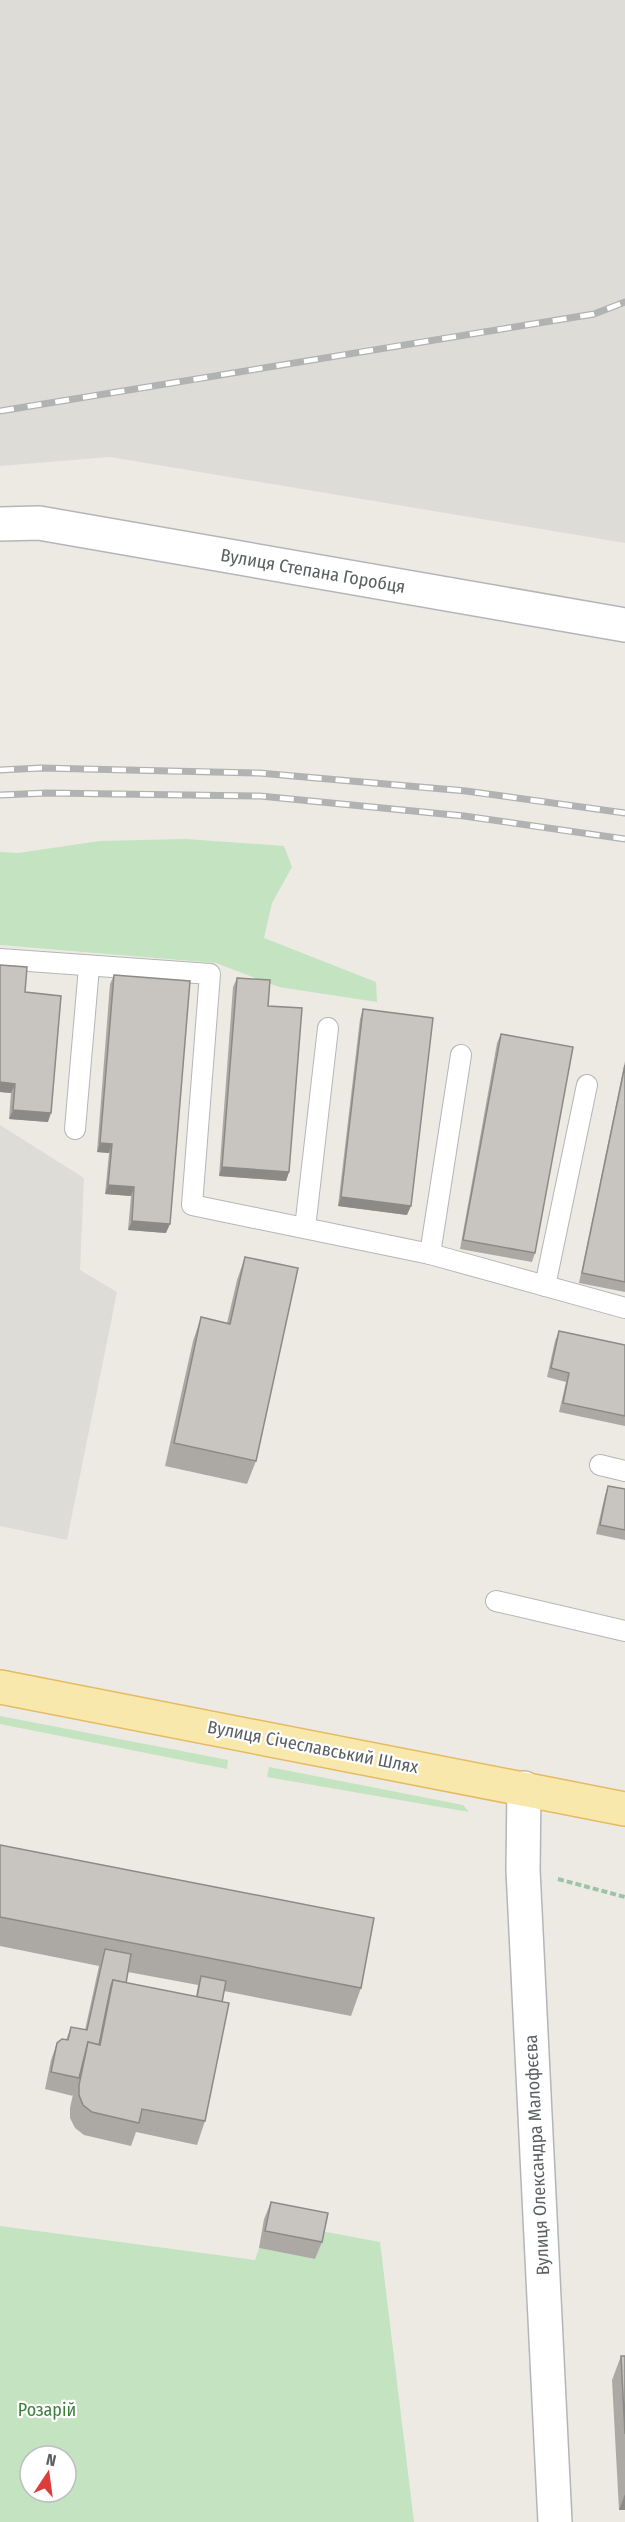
<svg xmlns="http://www.w3.org/2000/svg" width="625" height="2522" font-family="'Fira Sans Condensed',sans-serif">
<style>
.industrial{fill:#dedcd7}
.green{fill:#c3e3c1;fill-rule:evenodd}
.lines{fill:none;stroke-linecap:round;stroke-linejoin:round}
.service-casing{stroke:#b3b6b9;stroke-width:22}
.tertiary-casing{stroke:#b3b6b9;stroke-width:36}
.primary-casing{stroke:#e6ba63;stroke-width:36}
.path{stroke:#9bc3a4;stroke-width:4;stroke-dasharray:6 3;stroke-linecap:butt}
.service{stroke:#fff;stroke-width:20}
.tertiary{stroke:#fff;stroke-width:33}
.primary{stroke:#f9e8ac;stroke-width:33}
.rail-casing{stroke:#b1b2b2;stroke-width:7}
.rail{stroke:#fff;stroke-width:4.5;stroke-dasharray:14;stroke-linecap:butt}
.wall{fill:#aca9a5;fill-rule:evenodd}
.shaded-wall{fill:#8c8a86}
.building{fill:#c8c5c0;stroke:#8c8a86;stroke-width:1.5}
.labels{text-anchor:middle;stroke-width:4.5;stroke-linejoin:round;paint-order:stroke}
.street-label{font-size:18px;fill:#5b5f62;stroke:#fff}
.park-label{font-size:18px;fill:#3c813b;stroke:#fff}
</style>
<rect width="100%" height="100%" fill="#edeae3"/>
<!-- industrial -->
<g class="industrial">
<path d="M0 0H625V543L110 457 0 466Z"/>
<path d="M0 1125 84 1178 80 1270 117 1292 67 1540 0 1526Z"/>
</g>
<!-- green -->
<g class="green">
<path d="M186 839 284 846 292 867 272 903 264 938 376 982 377 1002 279 987 216 963 0 945V852L18 853 100 841Z"/>
<path d="M0 1716 228 1760 227 1769 0 1724Z"/>
<path d="M269 1767 463 1805 469 1812 267 1777Z"/>
<path d="M0 2226 255 2260 259 2248 315 2259 321 2231 380 2242 414 2522H0ZM30 2456H66V2492H30Z"/>
</g>
<g class="lines">
<!-- service casing -->
<g class="service-casing">
<g id="service">
<path d="M0 959 210 974 192 1205 430 1254 625 1308"/>
<path d="M75 1129 89 967"/>
<path d="M305 1228 328 1028"/>
<path d="M430 1254 461 1055"/>
<path d="M545 1286 587 1085"/>
<path d="M600 1465 625 1471"/>
<path d="M496 1601 625 1631"/>
</g>
</g>
<!-- tertiary casing -->
<g class="tertiary-casing">
<g id="tertiary">
<path d="M0 524 39 523 625 625"/>
<path d="M524 1788 523 1870 555 2522"/>
</g>
</g>
<!-- primary casing -->
<g class="primary-casing">
<path id="primary" d="M0 1687 625 1809"/>
</g>
<!-- path -->
<path class="path" d="M558 1879 625 1897"/>
<!-- service -->
<use href="#service" class="service"/>
<!-- tertiary -->
<use href="#tertiary" class="tertiary"/>
<!-- primary -->
<use href="#primary" class="primary"/>
<!-- rail casing -->
<g class="rail-casing">
<g id="rail">
<path d="M0 411 594 314 625 302"/>
<path d="M0 770 41 768 259 773 466 791 625 813"/>
<path d="M0 795 47 793 260 796 464 816 625 839"/>
</g>
</g>
<!-- rail -->
<use href="#rail" class="rail"/>
</g>
<!-- wall -->
<g class="wall">
<path d="M0 965 25 992 48 1122 9 1119 11 1093 0 1092Z"/>
<path d="M114 975 166 1233 128 1230 131 1196 105 1194 109 1153 97 1152 110 984Z"/>
<path d="M237 978 268 1006 289 1172 286 1181 219 1176 233 987Z"/>
<path d="M363 1009 407 1215 338 1206 360 1019Z"/>
<path d="M501 1034 535 1253 532 1262 460 1249 497 1043Z"/>
<path d="M625 1061V1292L579 1283Z"/>
<path d="M245 1257 256 1461 247 1484 165 1466 193 1341 201 1317 227 1323 237 1280Z"/>
<path d="M559 1331 625 1345V1426L559 1412 566 1382 547 1377 555 1341Z"/>
<path d="M608 1486 625 1489V1540L596 1534 605 1495Z"/>
<path d="M0 1845 361 1988 351 2016 224 1991 205 2121 197 2145 136 2132 131 2146 84 2135 75 2128 70 2118V2108L73 2094V2096L45 2089 51 2060 57 2043 66 2040 71 2027 85 2030 99 1966 0 1946ZM128 1972 198 1985 196 1997 126 1983Z"/>
<path d="M271 2202 322 2242 315 2259 259 2248 264 2219Z"/>
<path d="M621 2356H625V2510H619L612 2380Z"/>
</g>
<!-- shaded-wall -->
<g class="shaded-wall">
<path d="M0 1082 15 1084 11 1093 0 1092Z"/>
<path d="M13 1110 51 1113 48 1122 9 1119Z"/>
<path d="M100 1143 112 1144 109 1153 97 1152Z"/>
<path d="M222 1167 289 1172 286 1181 219 1176Z"/>
<path d="M108 1185 134 1187 131 1196 105 1194Z"/>
<path d="M341 1197 411 1206 407 1215 338 1206Z"/>
<path d="M132 1221 170 1224 166 1233 128 1230Z"/>
<path d="M625 2494V2510H619Z"/>
</g>
<!-- building -->
<g class="building">
<path d="M0 965 27 967 25 992 61 996 51 1113 13 1110 15 1084 0 1082Z"/>
<path d="M114 975 190 981 170 1224 132 1221 134 1187 108 1185 112 1144 100 1143Z"/>
<path d="M237 978 270 980 268 1006 302 1008 289 1172 222 1167Z"/>
<path d="M363 1009 433 1018 411 1206 341 1197Z"/>
<path d="M501 1034 573 1047 535 1253 463 1240Z"/>
<path d="M625 1065V1282L582 1273Z"/>
<path d="M245 1257 298 1268 256 1461 174 1443 201 1317 230 1324Z"/>
<path d="M559 1331 625 1345V1416L563 1403 569 1373 551 1368Z"/>
<path d="M608 1486 625 1489V1530L600 1525Z"/>
<path d="M0 1845 374 1918 361 1988 0 1917Z"/>
<path d="M105 1949 131 1954 126 1983 113 1980 111 1986 99 2045 88 2042 79 2078 51 2072 57 2043 62 2039 68 2040 71 2027 87 2030Z"/>
<path d="M201 1976 226 1981 222 2002 197 1997Z"/>
<path d="M113 1980 229 2003 205 2121 142 2109 139 2123 92 2112 83 2105 79 2095V2085L88 2042 100 2045Z"/>
<path d="M271 2202 328 2213 322 2242 265 2231Z"/>
<path d="M621 2356H625V2434Z"/>
</g>
<g class="labels">
<!-- street labels -->
<g class="street-label">
<text transform="translate(313 571) rotate(10)" y="6">Вулиця Степана Горобця</text>
<text transform="translate(313 1747) rotate(11)" y="6">Вулиця Січеславський Шлях</text>
<text transform="translate(537 2155) rotate(-93)" y="6">Вулиця Олександра Малофєєва</text>
</g>
<!-- park labels -->
<g class="park-label">
<text x="47" y="2416">Розарій</text>
</g>
</g>
<!-- north arrow -->
<g transform="translate(48 2474) rotate(13)"><circle r="28" fill="#ffffff" stroke="#bdbfc0" stroke-width="1.5"/>
<path d="M0-4.5L10 22L0 15L-10 22Z" fill="#db3e3a"/>
<text y="-9" font-size="16" font-weight="bold" text-anchor="middle" fill="#5b5f62">N</text>
</g>
</svg>
